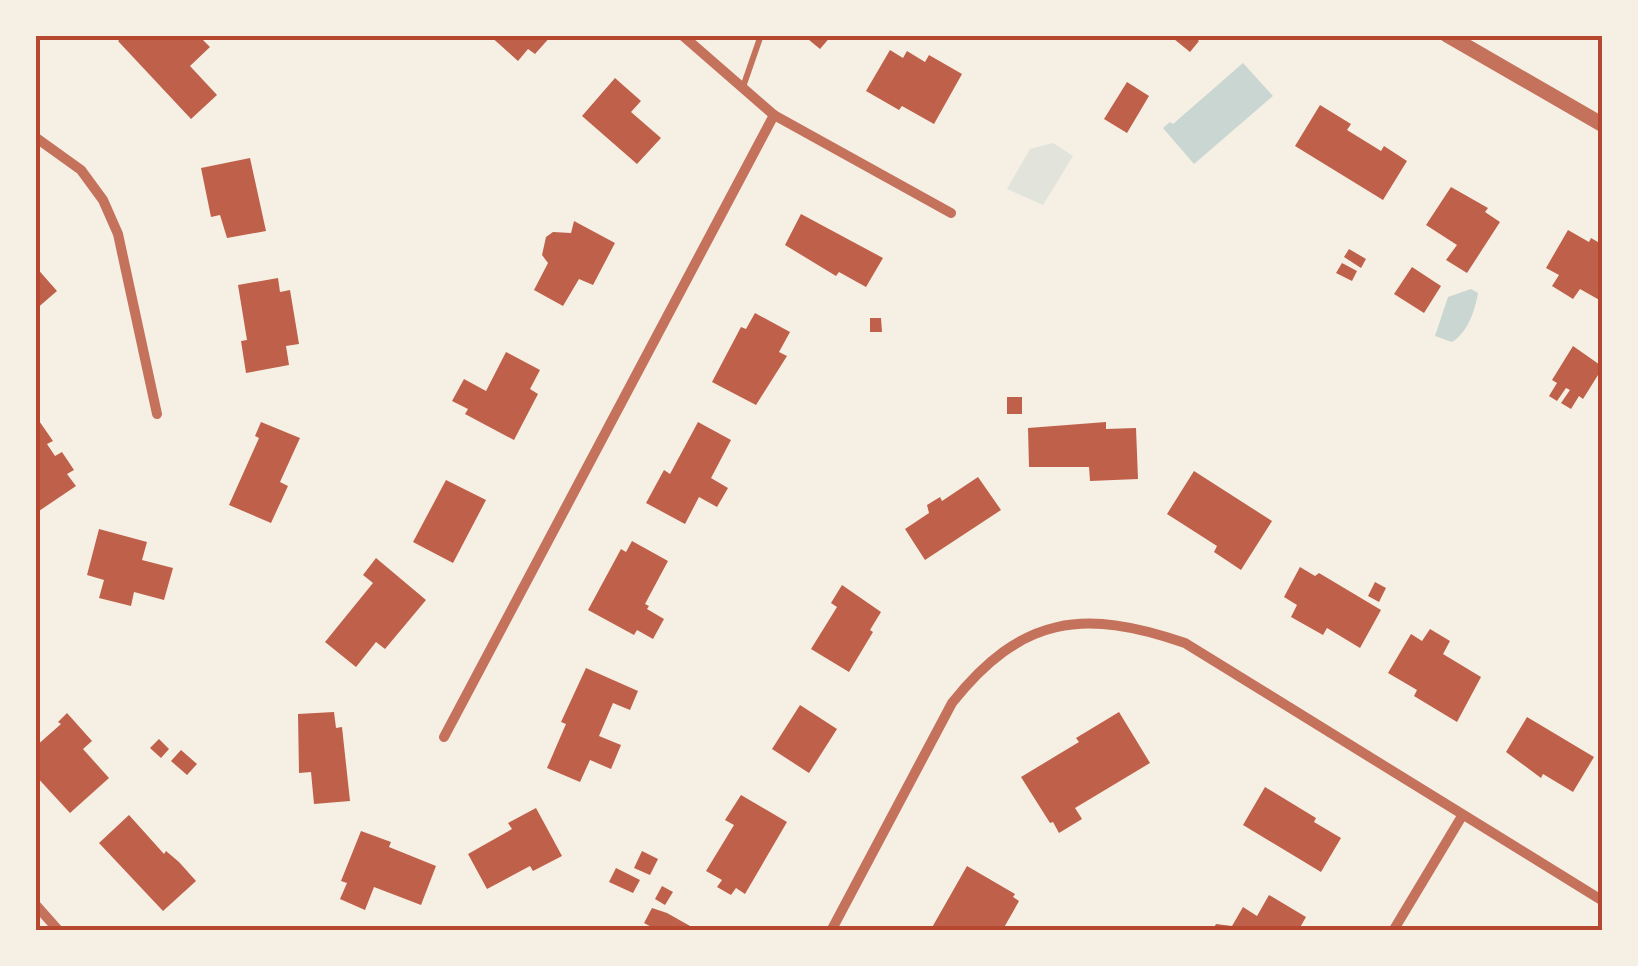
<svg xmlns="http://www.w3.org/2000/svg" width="1638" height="966" font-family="'Open Sans',sans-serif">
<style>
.green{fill:#e2e4dc}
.water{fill:#c9d6d2}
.building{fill:#bf614a}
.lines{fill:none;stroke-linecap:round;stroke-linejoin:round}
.service{stroke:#c5725c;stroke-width:6}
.minor{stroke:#c5725c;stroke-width:10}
.tertiary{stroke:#c5725c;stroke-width:15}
.neatline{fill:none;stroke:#b5482f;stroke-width:4}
</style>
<rect width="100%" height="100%" fill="#f6efe4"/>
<!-- green -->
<path class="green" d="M1053 143 1073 156 1043 205 1007 189 1030 149Z"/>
<!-- water -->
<g class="water">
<path d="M1243 63 1273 96 1194 164 1163 128 1170 122 1173 124Z"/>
<path d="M1471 289 1478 293C1475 311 1467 333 1452 342L1435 336 1448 297Z"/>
</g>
<!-- building -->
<g class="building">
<path d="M125 35H198L210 47 190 66 217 95 191 119 118 41Z"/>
<path d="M489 35H552L535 54 528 49 518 61Z"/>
<path d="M803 35H832L820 49Z"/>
<path d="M1169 35H1192L1199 41 1190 52Z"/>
<path d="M890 50 903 58 907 51 925 62 929 55 962 74 934 124 902 106 899 110 866 91Z"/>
<path d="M615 78 641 101 631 112 661 138 637 164 582 116Z"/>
<path d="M1127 82 1149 96 1127 133 1104 119Z"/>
<path d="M1320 105 1351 124 1347 130 1381 151 1384 146 1407 161 1383 200 1295 146Z"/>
<path d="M250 158 266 231 227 238 220 215 211 217 201 168Z"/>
<path d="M1451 187 1488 208 1485 212 1500 222 1467 273 1446 260 1457 245 1426 225Z"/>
<path d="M801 214 883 258 866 287 839 272 836 276 785 245Z"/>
<path d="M574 221 615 243 593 285 579 279 563 306 534 290 548 263 542 255 546 237 553 232 571 233Z"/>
<path d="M1568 230 1589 242 1591 238 1603 245V302L1580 289 1573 299 1552 286 1559 275 1546 268Z"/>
<path d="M1349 249 1366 259 1361 268 1344 257Z"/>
<path d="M1342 263 1357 271 1352 281 1336 273Z"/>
<path d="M35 266 57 291 35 310Z"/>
<path d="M1412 267 1441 286 1424 313 1394 294Z"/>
<path d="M278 278 280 292 290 290 299 344 286 346 289 365 246 373 241 341 247 340 238 285Z"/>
<path d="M755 313 790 332 779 352 787 356 756 405 712 382 741 327 746 329Z"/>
<path d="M870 318H881L882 332H870Z"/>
<path d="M1573 346 1603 367 1583 399 1579 396 1571 409 1561 403 1570 390 1566 388 1557 401 1549 396 1557 383 1552 380Z"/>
<path d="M506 352 540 370 530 389 538 394 514 440 465 414 468 409 452 401 464 379 486 391Z"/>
<rect x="1007" y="397" width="15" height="17"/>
<path d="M35 415 53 441 47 444 55 456 62 452 74 470 67 474 76 486 39 511 35 504Z"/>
<path d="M261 422 300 438 280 482 288 486 271 523 229 505 259 438 255 436Z"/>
<path d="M698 422 731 440 711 478 728 488 717 507 699 497 685 524 646 503 664 470 670 474Z"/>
<path d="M1106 422V429L1136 428 1138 479 1090 481 1089 467H1029L1028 428Z"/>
<path d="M1194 471 1272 521 1241 570 1214 552 1217 546 1167 514Z"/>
<path d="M978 477 1001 510 925 560 905 529 929 513 927 505 940 497 942 501Z"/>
<path d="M446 480 486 500 453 563 413 542Z"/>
<path d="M99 529 147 542 142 560 173 568 164 600 134 592 131 606 99 598 104 580 87 575Z"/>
<path d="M632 541 668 561 645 604 649 606 647 609 664 619 653 639 637 630 634 635 588 610 621 549 626 552Z"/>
<path d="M376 558 426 600 385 649 376 642 356 667 325 642 373 583 363 575Z"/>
<path d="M1300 567 1315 576 1319 573 1381 610 1360 648 1327 628 1323 635 1291 617 1297 605 1284 597Z"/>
<path d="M1375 582 1386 588 1379 602 1368 596Z"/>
<path d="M842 585 881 612 870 630 873 632 849 672 811 649 837 607 831 603Z"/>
<path d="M1430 629 1450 641 1443 654 1481 677 1457 722 1414 696 1417 690 1388 673 1411 634 1422 641Z"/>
<path d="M586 668 638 691 630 710 613 703 599 736 621 745 611 769 590 760 580 782 547 768 566 724 561 722Z"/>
<path d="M800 705 837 729 809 773 772 749Z"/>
<path d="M334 712 336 728 342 727 350 801 314 804 311 772 299 773 298 714Z"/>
<path d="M1119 712 1150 763 1075 808 1082 819 1059 833 1053 822 1050 823 1021 777 1079 742 1076 738Z"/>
<path d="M67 713 92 741 83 749 109 778 70 813 35 775V747L61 724 58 722Z"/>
<path d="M1527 717 1594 757 1573 792 1543 774 1541 778 1506 752Z"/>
<path d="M159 739 169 749 161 758 150 748Z"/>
<path d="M181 750 197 764 187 775 171 761Z"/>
<path d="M1265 787 1316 818 1314 822 1341 838 1321 872 1243 825Z"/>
<path d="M741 795 787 822 745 894 736 888 731 895 717 887 722 880 706 871 734 825 725 820Z"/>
<path d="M536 808 562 856 533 871 530 866 487 889 468 854 512 829 508 823Z"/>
<path d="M129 815 164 854 166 851 179 862 196 881 163 911 99 843Z"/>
<path d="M361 831 391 842 389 847 436 866 421 905 374 887 365 910 340 899 347 883 341 881Z"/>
<path d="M642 851 658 859 650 875 634 868Z"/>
<path d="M967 866 1015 894 1013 897 1019 901 1014 910 1002 931H930Z"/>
<path d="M616 868 640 880 633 893 609 882Z"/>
<path d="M662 886 673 892 665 905 655 899Z"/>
<path d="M1269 895 1306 917 1298 931H1212L1216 924 1232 926 1243 907 1257 916Z"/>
<path d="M652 908 667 913 699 931H659L644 923Z"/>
</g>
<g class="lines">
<!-- service -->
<path class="service" d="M743 87 761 35"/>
<!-- minor -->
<g class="minor">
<path d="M682 35 774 115 951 213"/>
<path d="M35 137 81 170 103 200 118 234 157 414"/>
<path d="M444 737 774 115"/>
<path d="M35 904 59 931"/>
<path d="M831 931 952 703C1021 616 1083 608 1185 643L1603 901"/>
<path d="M1393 931 1462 816"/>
</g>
<!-- tertiary -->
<path class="tertiary" d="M1447 35 1603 125"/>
</g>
<!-- border -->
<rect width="1638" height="966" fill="none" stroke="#f6efe4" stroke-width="75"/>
<rect x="38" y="38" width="1562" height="890" class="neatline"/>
</svg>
